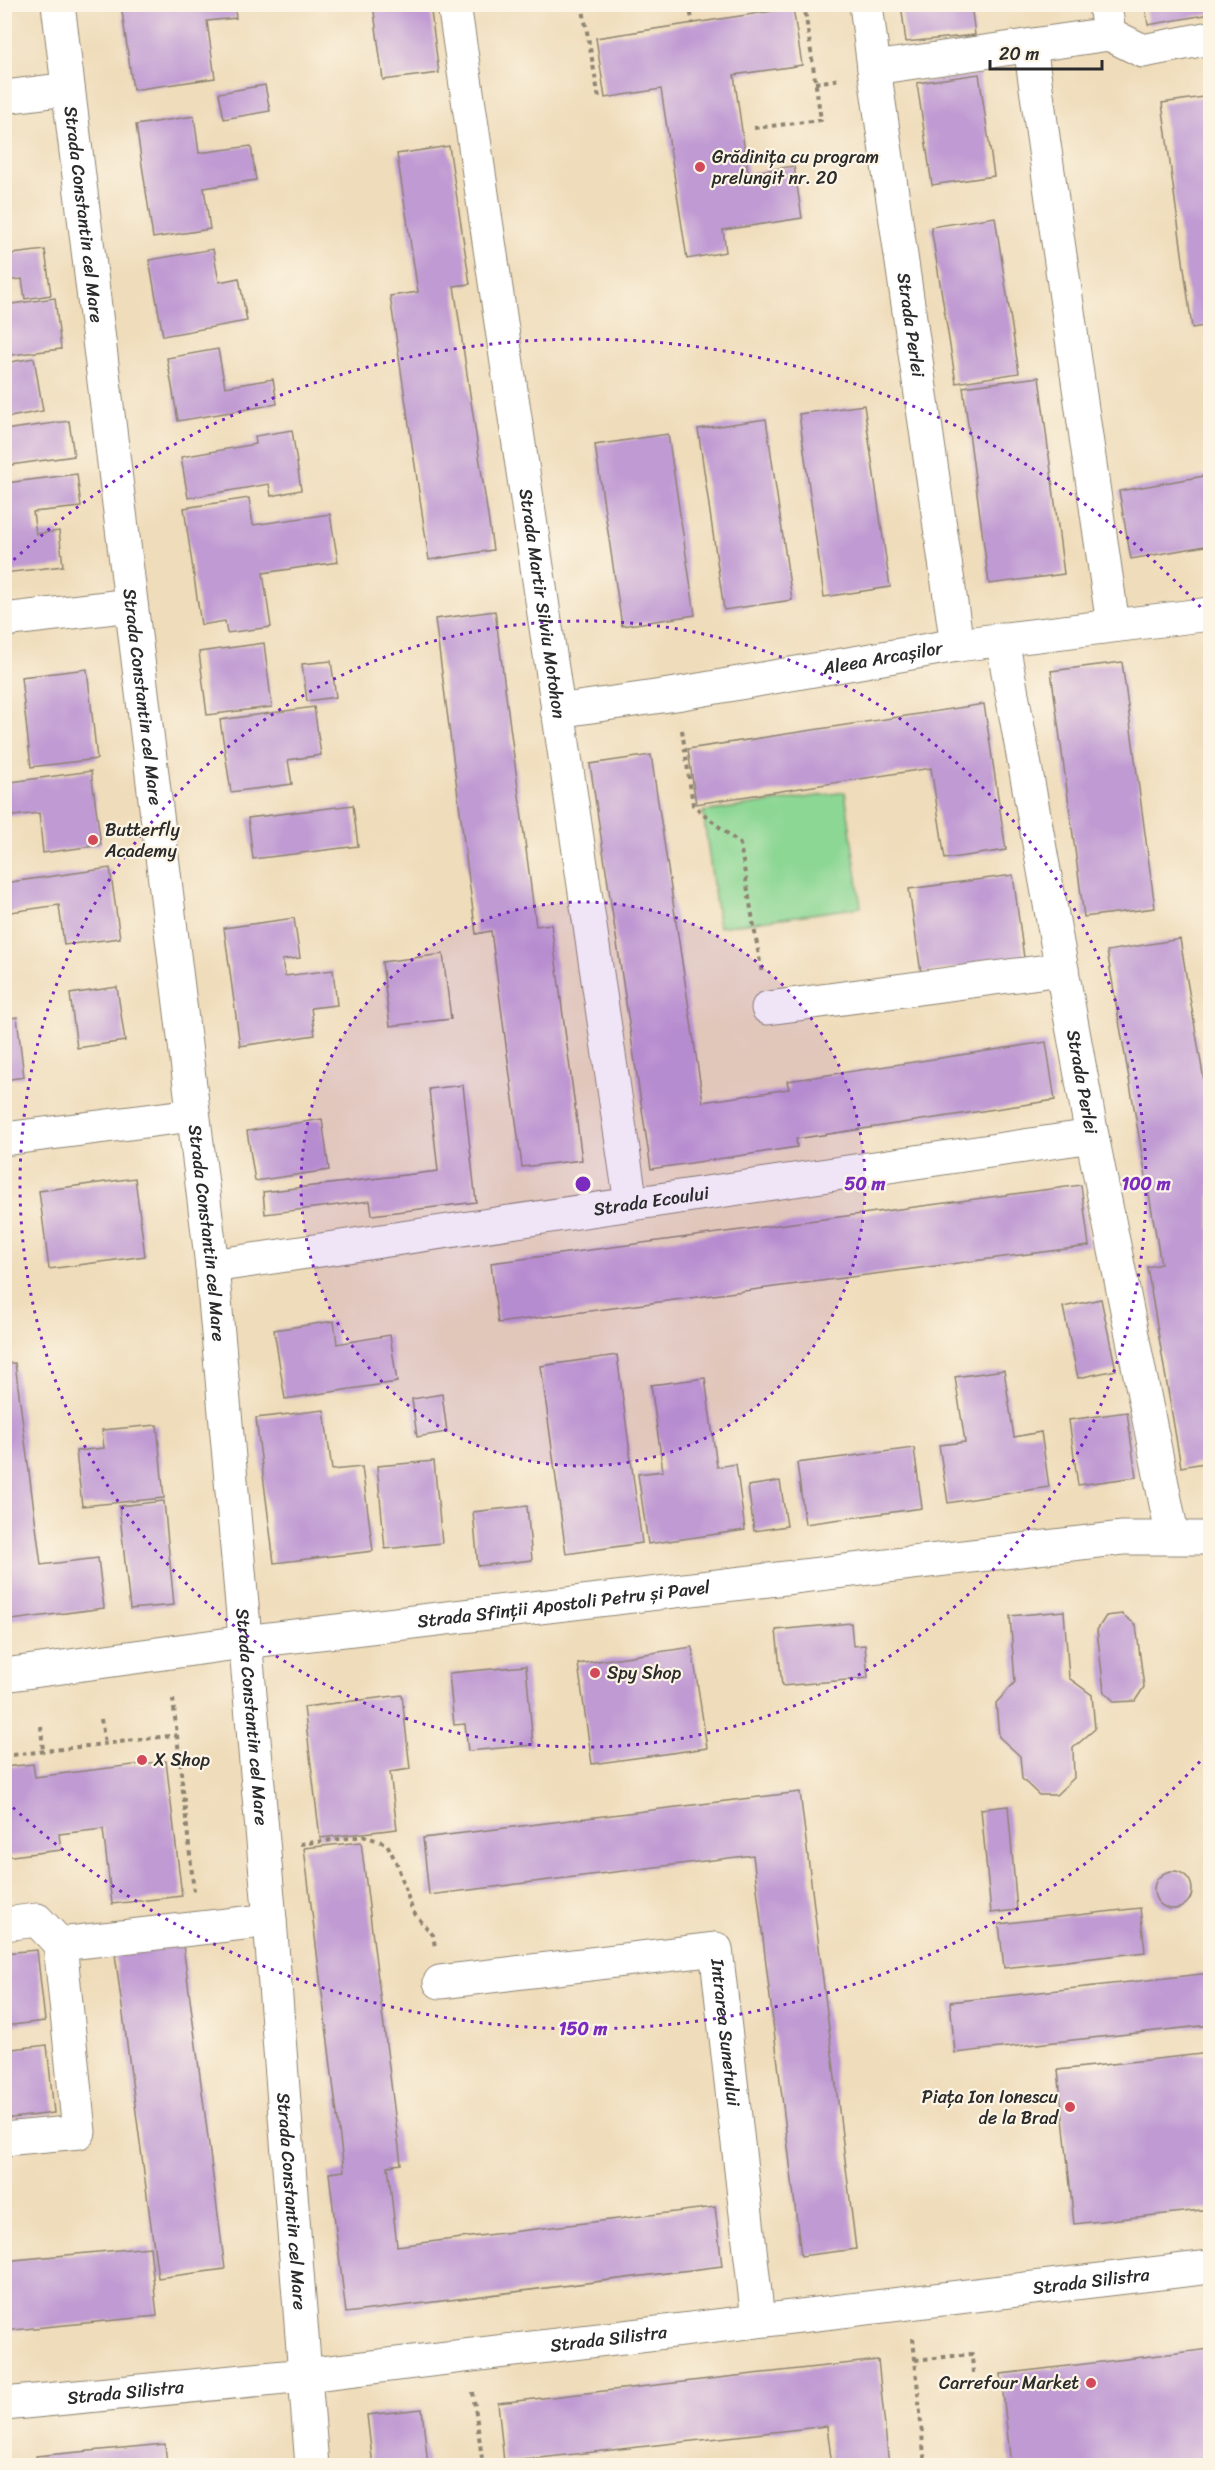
<svg xmlns="http://www.w3.org/2000/svg" width="1215" height="2470" font-family="Sriracha,sans-serif">
<style>
.green{fill:#8dd794;stroke:#5c8160;stroke-width:1.5}
.building{fill:#bf9ad3}
.lines{fill:none;stroke-linecap:round;stroke-linejoin:round}
.minor-casing{stroke:#8d8472;stroke-width:35}
.major-casing{stroke:#8d8472;stroke-width:35}
.path{stroke:#8d8472;stroke-width:4;stroke-dasharray:4.5 4.5;stroke-linecap:butt}
.minor{stroke:#fff;stroke-width:33}
.major{stroke:#fff;stroke-width:33}
.ring{fill:none;stroke:#7b2cbf;stroke-width:3;stroke-dasharray:3 6}
.poi-dot{fill:#d1495b;stroke:#fcf5e5;stroke-width:2}
.labels{text-anchor:middle;stroke-width:4.5;stroke-linejoin:round;paint-order:stroke}
.poi-label{font-size:18px;fill:#2b2b2b;stroke:#fcf5e5;text-anchor:start}
.street-label{font-size:18px;fill:#2b2b2b;stroke:#fcf5e5}
.centre{fill:#7b2cbf;stroke:#fcf5e5;stroke-width:3}
.ring-label{font-size:18px;text-anchor:middle;font-weight:bold;fill:#7b2cbf;stroke:#fcf5e5;stroke-width:4.5;stroke-linejoin:round;paint-order:stroke}
</style>
<rect width="100%" height="100%" fill="#fcf5e5"/>
<filter id="ink" filterUnits="userSpaceOnUse"><feTurbulence type="fractalNoise" baseFrequency=".0167" numOctaves="2"/><feDisplacementMap in="SourceGraphic" scale="12" xChannelSelector="R" yChannelSelector="G"/><feConvolveMatrix kernelMatrix="1 2 1 2 8 2 1 2 1" color-interpolation-filters="sRGB"/></filter>
<filter id="wash" filterUnits="userSpaceOnUse"><feTurbulence type="fractalNoise" baseFrequency=".008" numOctaves="4" result="noise"/><feDisplacementMap in="SourceGraphic" scale="24" xChannelSelector="R" yChannelSelector="G"/><feGaussianBlur stdDeviation="1.35" result="paint"/><feColorMatrix in="noise" values="0 0 0 0 0 0 0 0 0 0 0 0 0 0 0 0 0 1.4 0 .05"/><feComposite in="paint" operator="in"/></filter>
<g filter="url(#wash)">
<rect width="100%" height="100%" fill="#efdcba"/>
<!-- green -->
<path class="green" d="M845 792 861 907 719 927 703 812Z"/>
<g id="blocks">
<!-- building -->
<g class="building">
<path d="M121 4H234L236 18 207 21 215 78 133 90Z"/>
<path d="M373 4H430L439 73 383 80Z"/>
<path d="M901 4H971L975 35 906 42Z"/>
<path d="M1145 4H1210V14L1148 25Z"/>
<path d="M793 8 802 65 734 75 748 173 794 166 802 218 723 230 726 252 687 259 661 89 605 98 596 38Z"/>
<path d="M979 74 994 176 932 185 917 83Z"/>
<path d="M265 85 270 111 224 119 219 93Z"/>
<path d="M1210 96V325L1192 328 1162 103Z"/>
<path d="M194 116 199 153 251 146 256 180 204 188 210 229 153 238 136 125Z"/>
<path d="M449 146 470 284 454 286 493 550 429 560 390 296 418 292 397 154Z"/>
<path d="M995 217 1019 373 956 383 931 227Z"/>
<path d="M213 249 219 282 239 278 247 321 163 336 149 260Z"/>
<path d="M45 250 51 295 25 299 22 279 4 281V255Z"/>
<path d="M55 298 61 349 4 356V305Z"/>
<path d="M218 349 225 387 273 379 277 404 178 421 167 358Z"/>
<path d="M34 358 43 411 4 418V363Z"/>
<path d="M1039 377 1064 574 989 584 963 387Z"/>
<path d="M864 405 890 587 824 597 799 414Z"/>
<path d="M766 419 792 600 724 610 698 429Z"/>
<path d="M69 421 74 456 4 466V430Z"/>
<path d="M292 430 301 490 271 496 269 484 188 498 181 457 256 444 255 436Z"/>
<path d="M668 434 695 615 622 626 595 445Z"/>
<path d="M77 474 81 507 33 512 36 534 59 531 63 566 4 573V516L9 515 6 483Z"/>
<path d="M1210 475V545L1131 559 1119 491Z"/>
<path d="M249 498 253 525 330 514 338 562 263 573 271 627 227 633 225 621 201 625 184 508Z"/>
<path d="M495 611 536 926 551 924 582 1160 522 1167 491 931 476 934 435 619Z"/>
<path d="M264 643 272 707 207 715 199 652Z"/>
<path d="M331 661 336 697 307 701 302 664Z"/>
<path d="M1122 662 1155 908 1084 917 1051 671Z"/>
<path d="M87 669 97 759 31 767 21 677Z"/>
<path d="M984 704 1006 850 945 859 931 768 696 804 688 749Z"/>
<path d="M314 707 321 755 288 760 292 784 231 792 220 720Z"/>
<path d="M651 755 703 1102 789 1089 787 1081 1046 1042 1055 1100 796 1139 797 1147 651 1169 590 764Z"/>
<path d="M91 771 101 845 43 853 39 813 4 817V783Z"/>
<path d="M353 805 358 846 253 859 248 818Z"/>
<path d="M110 868 120 938 64 945 59 905 4 913V883Z"/>
<path d="M1013 875 1024 958 921 973 909 889Z"/>
<path d="M294 918 300 958 282 960 285 976 333 970 337 1005 311 1008 315 1035 240 1046 224 928Z"/>
<path d="M1180 939 1210 1116V1462L1181 1467 1147 1267 1161 1264 1107 951Z"/>
<path d="M443 954 451 1019 390 1026 382 962Z"/>
<path d="M117 987 125 1041 77 1048 70 994Z"/>
<path d="M17 1017 24 1077 4 1080V1019Z"/>
<path d="M463 1085 476 1202 372 1215 370 1201 265 1214 263 1192 438 1171 429 1089Z"/>
<path d="M322 1119 329 1170 255 1181 247 1131Z"/>
<path d="M135 1178 145 1256 49 1269 39 1191Z"/>
<path d="M1081 1185 1089 1246 498 1323 491 1263Z"/>
<path d="M1101 1299 1116 1370 1078 1378 1063 1307Z"/>
<path d="M334 1321 337 1344 390 1335 397 1382 285 1399 274 1330Z"/>
<path d="M617 1355 642 1543 566 1554 541 1366Z"/>
<path d="M15 1363 41 1565 98 1558 104 1608 4 1621V1364Z"/>
<path d="M1004 1370 1014 1437 1041 1432 1049 1487 948 1503 939 1445 965 1442 955 1377Z"/>
<path d="M705 1378 717 1467 736 1464 745 1530 648 1544 638 1474 663 1471 651 1385Z"/>
<path d="M442 1394 447 1432 417 1437 412 1399Z"/>
<path d="M324 1410 332 1470 362 1467 373 1551 274 1563 256 1418Z"/>
<path d="M1127 1412 1136 1477 1078 1485 1069 1420Z"/>
<path d="M157 1425 164 1498 82 1506 76 1451 104 1448 102 1430Z"/>
<path d="M914 1448 922 1508 805 1524 797 1463Z"/>
<path d="M434 1461 442 1543 385 1549 377 1466Z"/>
<path d="M780 1481 787 1526 754 1531 748 1486Z"/>
<path d="M164 1501 174 1605 130 1609 119 1506Z"/>
<path d="M527 1506 532 1560 478 1566 473 1512Z"/>
<path d="M1064 1611 1069 1678 1092 1695 1095 1729 1073 1748 1074 1778 1056 1795H1039L1022 1779 1020 1756 999 1737 996 1703 1015 1682 1010 1616Z"/>
<path d="M1122 1614 1136 1625 1144 1687 1135 1701 1115 1702 1104 1692 1097 1630 1106 1616Z"/>
<path d="M851 1623 853 1646 865 1645 868 1678 782 1686 776 1630Z"/>
<path d="M692 1647 707 1748 592 1764 578 1664Z"/>
<path d="M526 1666 533 1745 468 1751 465 1724 454 1725 449 1673Z"/>
<path d="M402 1695 410 1769 390 1772 397 1829 320 1838 304 1707Z"/>
<path d="M166 1761 182 1896 112 1904 103 1829 59 1834 61 1850 4 1857V1767L33 1764 35 1777Z"/>
<path d="M800 1792 856 2249 801 2256 753 1855 429 1895 423 1838Z"/>
<path d="M1008 1806 1017 1910 991 1913 981 1809Z"/>
<path d="M361 1842 401 2164 388 2166 397 2246 715 2207 722 2266 346 2313 329 2173 344 2171 304 1848Z"/>
<circle cx="1173" cy="1890" r="19"/>
<path d="M1140 1908 1145 1952 1004 1968 999 1924Z"/>
<path d="M183 1945 225 2269 158 2278 115 1954Z"/>
<path d="M37 1950 45 2021 4 2026V1953Z"/>
<path d="M1210 1973V2025L955 2053 950 2002Z"/>
<path d="M47 2045 54 2113 4 2119V2050Z"/>
<path d="M1210 2053V2209L1074 2224 1058 2070Z"/>
<path d="M150 2247 157 2316 4 2331V2261Z"/>
<path d="M1210 2349V2461L1175 2466H1011L1001 2374Z"/>
<path d="M878 2360 889 2466H832L827 2426 504 2462 498 2403Z"/>
<path d="M422 2409 428 2466H373L367 2415Z"/>
<path d="M165 2444 167 2466H37L36 2456Z"/>
</g>
</g>
</g>
<g filter="url(#ink)">
<use href="#blocks" fill-opacity="0" stroke="#8d8472" stroke-width="1.5"/>
<g class="lines">
<!-- minor casing -->
<g class="minor-casing">
<g id="minor">
<path id="s1" d="M58 4 212 1266 270 1920 312 2466"/>
<path id="s2" d="M454 4 631 1204"/>
<path id="s3" d="M866 4 874 68 957 645"/>
<path d="M1109 34 1143 51 1210 38"/>
<path d="M1030 46 1113 625"/>
<path d="M874 68 1109 34 1105 4"/>
<path d="M4 97 68 89"/>
<path d="M4 620 131 605"/>
<path id="s4" d="M1002 639 1092 1136 1170 1524"/>
<path id="s5" d="M557 711 676 694 957 645 1210 614"/>
<path d="M768 1008 1062 969"/>
<path d="M4 1139 193 1115"/>
<path id="s6" d="M212 1266 1092 1136"/>
<path d="M4 1924 37 1920 60 1944 79 2132 4 2139"/>
<path d="M60 1944 270 1920"/>
<path id="s7" d="M440 1982 716 1949 758 2320"/>
<path id="s8" d="M4 2404 305 2375 1210 2267"/>
</g>
</g>
<!-- major casing -->
<g class="major-casing">
<g id="major">
<path id="s9" d="M4 1675 244 1642 1123 1538H1210"/>
</g>
</g>
<!-- path -->
<g class="path">
<path d="M582 4 599 98"/>
<path d="M689 4 693 24"/>
<path d="M690 8 713 4"/>
<path d="M815 83 841 79"/>
<path d="M754 128 821 120 804 4"/>
<path d="M682 730 693 805 740 844 762 974"/>
<path d="M173 1699 194 1892"/>
<path d="M101 1719 105 1744"/>
<path d="M41 1726 43 1752"/>
<path d="M4 1756 177 1735"/>
<path d="M300 1844 364 1836 387 1844 397 1864 413 1912 433 1935 435 1947"/>
<path d="M913 2338 925 2466"/>
<path d="M915 2360 972 2354 973 2373"/>
<path d="M473 2392 483 2466"/>
</g>
<!-- minor -->
<use href="#minor" class="minor"/>
<!-- major -->
<use href="#major" class="major"/>
</g>
</g>
<!-- distance rings -->
<circle cx="583" cy="1184" r="282" fill="#7b2cbf" fill-opacity=".12"/>
<g class="ring">
<circle cx="583" cy="1184" r="282"/>
<circle cx="583" cy="1184" r="563"/>
<path d="M1206 1755A845 845 0 0 1 7 1802M7 566A845 845 0 0 1 1206 613"/>
</g>
<!-- markers -->
<g class="poi-dot">
<circle cx="700" cy="167" r="6"/>
<circle cx="93" cy="840" r="6"/>
<circle cx="595" cy="1673" r="6"/>
<circle cx="142" cy="1760" r="6"/>
<circle cx="1070" cy="2107" r="6"/>
<circle cx="1091" cy="2383" r="6"/>
</g>
<g class="labels">
<!-- poi labels -->
<g class="poi-label">
<text x="712" y="163">Grădinița cu program<tspan x="712" dy="21">prelungit nr. 20</tspan></text>
<text x="105" y="836">Butterfly<tspan x="105" dy="21">Academy</tspan></text>
<text x="607" y="1679">Spy Shop</text>
<text x="154" y="1766">X Shop</text>
<text x="1058" y="2103" text-anchor="end">Piața Ion Ionescu<tspan x="1058" dy="21">de la Brad</tspan></text>
<text x="1079" y="2389" text-anchor="end">Carrefour Market</text>
</g>
<!-- street labels -->
<g class="street-label">
<text dy="6" stroke="none"><textPath href="#s1" startOffset="212">Strada Constantin cel Mare</textPath></text>
<text dy="6" stroke="none"><textPath href="#s3" startOffset="324">Strada Perlei</textPath></text>
<text dy="6" stroke="none"><textPath href="#s2" startOffset="606">Strada Martir Silviu Motohon</textPath></text>
<text dy="6" stroke="none"><textPath href="#s5" startOffset="330">Aleea Arcașilor</textPath></text>
<text dy="6" stroke="none"><textPath href="#s1" startOffset="698">Strada Constantin cel Mare</textPath></text>
<text dy="6" stroke="none"><textPath href="#s4" startOffset="450">Strada Perlei</textPath></text>
<text dy="6" stroke="none"><textPath href="#s6" startOffset="444">Strada Ecoului</textPath></text>
<text dy="6" stroke="none"><textPath href="#s1" startOffset="1238">Strada Constantin cel Mare</textPath></text>
<text dy="6" stroke="none"><textPath href="#s9" startOffset="564">Strada Sfinții Apostoli Petru și Pavel</textPath></text>
<text dy="6" stroke="none"><textPath href="#s1" startOffset="1724">Strada Constantin cel Mare</textPath></text>
<text dy="6" stroke="none"><textPath href="#s7" startOffset="362">Intrarea Sunetului</textPath></text>
<text dy="6" stroke="none"><textPath href="#s1" startOffset="2210">Strada Constantin cel Mare</textPath></text>
<text dy="6" stroke="none"><textPath href="#s8" startOffset="1094">Strada Silistra</textPath></text>
<text dy="6" stroke="none"><textPath href="#s8" startOffset="608">Strada Silistra</textPath></text>
<text dy="6" stroke="none"><textPath href="#s8" startOffset="122">Strada Silistra</textPath></text>
</g>
</g>
<circle cx="583" cy="1184" r="9" class="centre"/>
<g class="ring-label">
<text x="865" y="1190">50 m</text>
<text x="1146" y="1190">100 m</text>
<text x="583" y="2035">150 m</text>
</g>
<!-- margin -->
<rect width="1215" height="2470" fill="none" stroke="#fcf5e5" stroke-width="24"/>
<!-- scale -->
<path d="M990 60v9h112v-9" fill="none" stroke="#2b2b2b" stroke-width="3"/>
<text x="999" y="60" font-size="18" fill="#2b2b2b" stroke="#fcf5e5" stroke-width="4.5" paint-order="stroke">20 m</text>
</svg>
